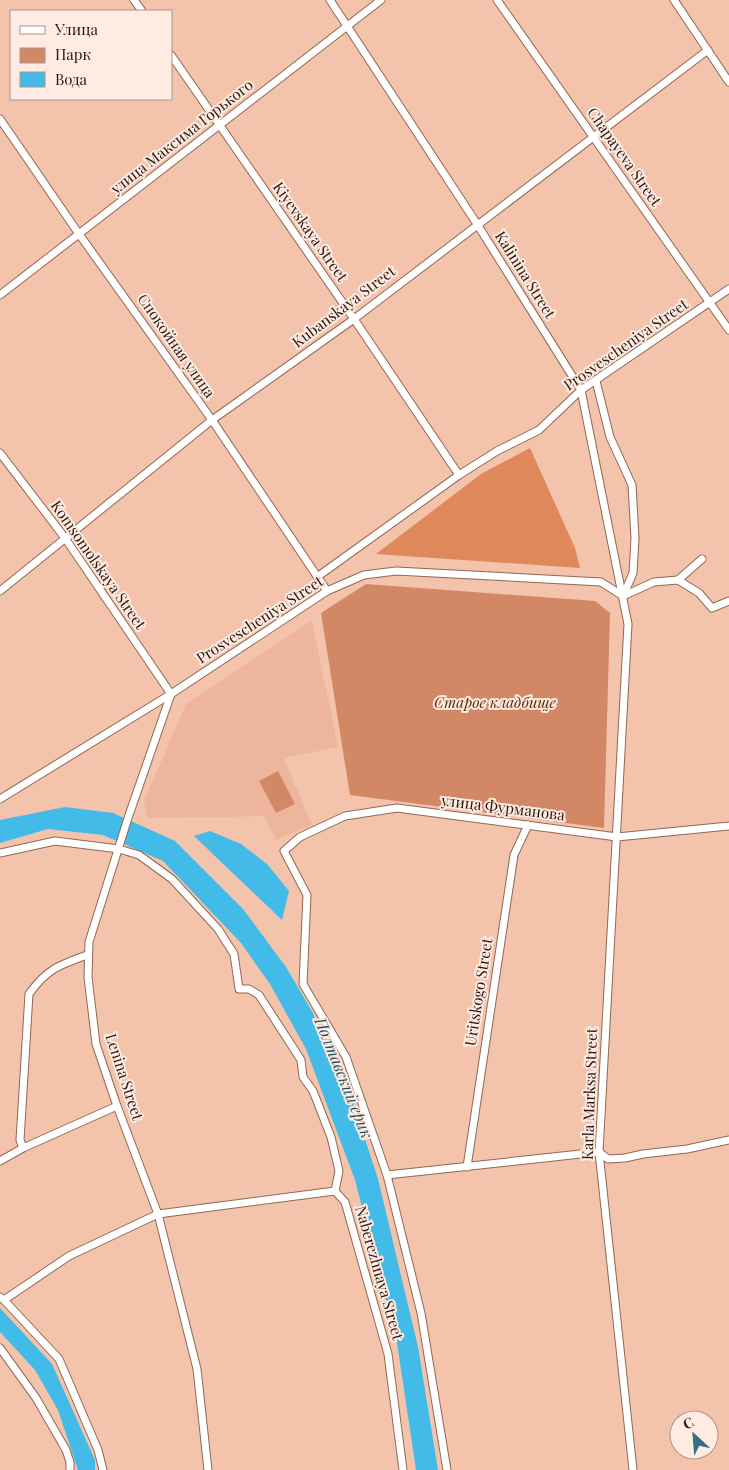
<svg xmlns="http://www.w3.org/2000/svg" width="729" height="1470" font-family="'Playfair Display',serif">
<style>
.built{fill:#edb69c}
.green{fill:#d28864}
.forest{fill:#df885b}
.water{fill:#42bbe8}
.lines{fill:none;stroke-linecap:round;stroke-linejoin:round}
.street-casing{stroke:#926853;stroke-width:9}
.street{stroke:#fff;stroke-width:7}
.labels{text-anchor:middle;stroke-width:4;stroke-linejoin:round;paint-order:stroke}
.street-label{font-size:15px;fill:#28170f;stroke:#ffebe1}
.park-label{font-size:15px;font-style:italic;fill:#5e2704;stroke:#ffebe1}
.water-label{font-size:16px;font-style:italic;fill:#1d4f62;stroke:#ffebe1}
</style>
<rect width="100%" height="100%" fill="#f3c3ac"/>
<!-- built -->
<path class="built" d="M312 620 338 747 284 758 312 825 276 840 264 816 147 818 144 801 186 704Z"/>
<!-- green -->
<g class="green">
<path d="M366 584 595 601 610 613 604 828 350 795 321 613Z"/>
<path d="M278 771 295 804 276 813 259 781Z"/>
</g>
<!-- forest -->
<path class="forest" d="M530 448 575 548 580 568 376 554 481 474Z"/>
<!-- water -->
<g class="water">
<path d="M65 807 113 813 175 841 243 909 286 967 313 1013 351 1096 378 1179 418 1347 438 1470H416L397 1343 355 1180 306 1049 270 984 241 943 163 861 103 835 48 829 0 843V820Z"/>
<path d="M210 831 241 844 267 864 289 891 282 920 194 836Z"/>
<path d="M0 1308 52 1364 95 1460V1470H78L58 1410 35 1370 0 1332Z"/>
</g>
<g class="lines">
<!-- street casing -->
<g class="street-casing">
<g id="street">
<path d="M134 0 142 11"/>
<path d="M330 0 477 224 581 390 628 624 599 1152 633 1470"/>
<path d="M497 0 729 330"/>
<path d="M674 0 729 82"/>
<path d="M171 55 354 319 459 475"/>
<path d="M0 119 79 234 212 420 327 591"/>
<path d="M0 295 381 0"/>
<path d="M596 381 610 437 632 485 635 538 633 573 623 596"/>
<path d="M0 453 65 538 171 694 128 818 89 942 88 977 96 1044 117 1106 158 1214 197 1369 208 1470"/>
<path d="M317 577 459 475 497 451 539 430 581 390 729 289"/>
<path d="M678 580 699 593 712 608 729 601"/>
<path d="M0 591 212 420 354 319 708 50"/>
<path d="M623 596 654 582 678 580 702 559"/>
<path d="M0 799 171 694 327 591 364 575 396 571 601 582 623 596"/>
<path d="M0 853 55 841 119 849 139 855 172 879 218 929 234 954 239 989H249L259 995 301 1060 303 1077 313 1091 331 1137 339 1171 335 1191 345 1202 388 1354 403 1470"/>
<path d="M23 1148 20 1140 29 994C47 969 59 965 87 955"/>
<path d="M0 1161 23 1148 117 1106"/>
<path d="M467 1167 514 855 528 825"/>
<path d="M387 1175 599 1152 608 1159 625 1158 643 1154 687 1149 729 1140"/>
<path d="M0 1297 4 1300 59 1359 98 1450 103 1470"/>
<path d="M4 1300 69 1256 158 1214 335 1191"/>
<path d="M0 1348 36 1398 66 1450 70 1462V1470"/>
<path d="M447 1470 421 1313 387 1175 346 1057 303 984 307 895 284 851 300 837 345 816 397 808 617 837 729 826"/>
</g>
</g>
<!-- street -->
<use href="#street" class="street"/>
</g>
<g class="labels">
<!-- street labels -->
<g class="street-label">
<text transform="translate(182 137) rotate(-38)" y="5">улица Максима Горького</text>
<text transform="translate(624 157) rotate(55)" y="5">Chapayeva Street</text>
<text transform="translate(310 232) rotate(55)" y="5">Kiyevskaya Street</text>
<text transform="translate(525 275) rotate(58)" y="5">Kalinina Street</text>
<text transform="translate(344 307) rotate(-37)" y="5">Kubanskaya Street</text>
<text transform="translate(626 345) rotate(-35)" y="5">Prosvescheniya Street</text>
<text transform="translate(176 346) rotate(55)" y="5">Спокойная улица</text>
<text transform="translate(98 565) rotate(55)" y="5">Komsomolskaya Street</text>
<text transform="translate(260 620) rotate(-33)" y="5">Prosvescheniya Street</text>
<text transform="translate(503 808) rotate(7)" y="5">улица Фурманова</text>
<text transform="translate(479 992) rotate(-81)" y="5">Uritskogo Street</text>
<text transform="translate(124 1077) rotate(72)" y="5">Lenina Street</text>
<text transform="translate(590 1094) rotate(-88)" y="5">Karla Marksa Street</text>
<text transform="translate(379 1273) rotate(74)" y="5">Naberezhnaya Street</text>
</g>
<!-- park labels -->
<g class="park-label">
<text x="495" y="708">Старое кладбище</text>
</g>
<!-- water labels -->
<g class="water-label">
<text transform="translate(344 1078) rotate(68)" y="6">Полтавский ерик</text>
</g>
</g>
<!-- legend -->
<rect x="10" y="10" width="162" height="90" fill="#ffebe1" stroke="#a9968d"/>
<rect x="20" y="26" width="25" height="8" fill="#ffffff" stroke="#a9968d"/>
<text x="55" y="35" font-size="15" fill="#28170f">Улица</text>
<rect x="20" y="48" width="25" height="15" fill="#d28864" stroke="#a9968d"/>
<text x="55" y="60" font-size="15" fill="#28170f">Парк</text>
<rect x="20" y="72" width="25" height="15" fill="#42bbe8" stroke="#a9968d"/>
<text x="55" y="85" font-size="15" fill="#28170f">Вода</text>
<!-- north arrow -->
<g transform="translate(694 1435) rotate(334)"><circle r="24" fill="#ffebe1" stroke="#a9968d"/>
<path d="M0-4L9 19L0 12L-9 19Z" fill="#336f87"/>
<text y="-8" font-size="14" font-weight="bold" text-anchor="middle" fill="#28170f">С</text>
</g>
</svg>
